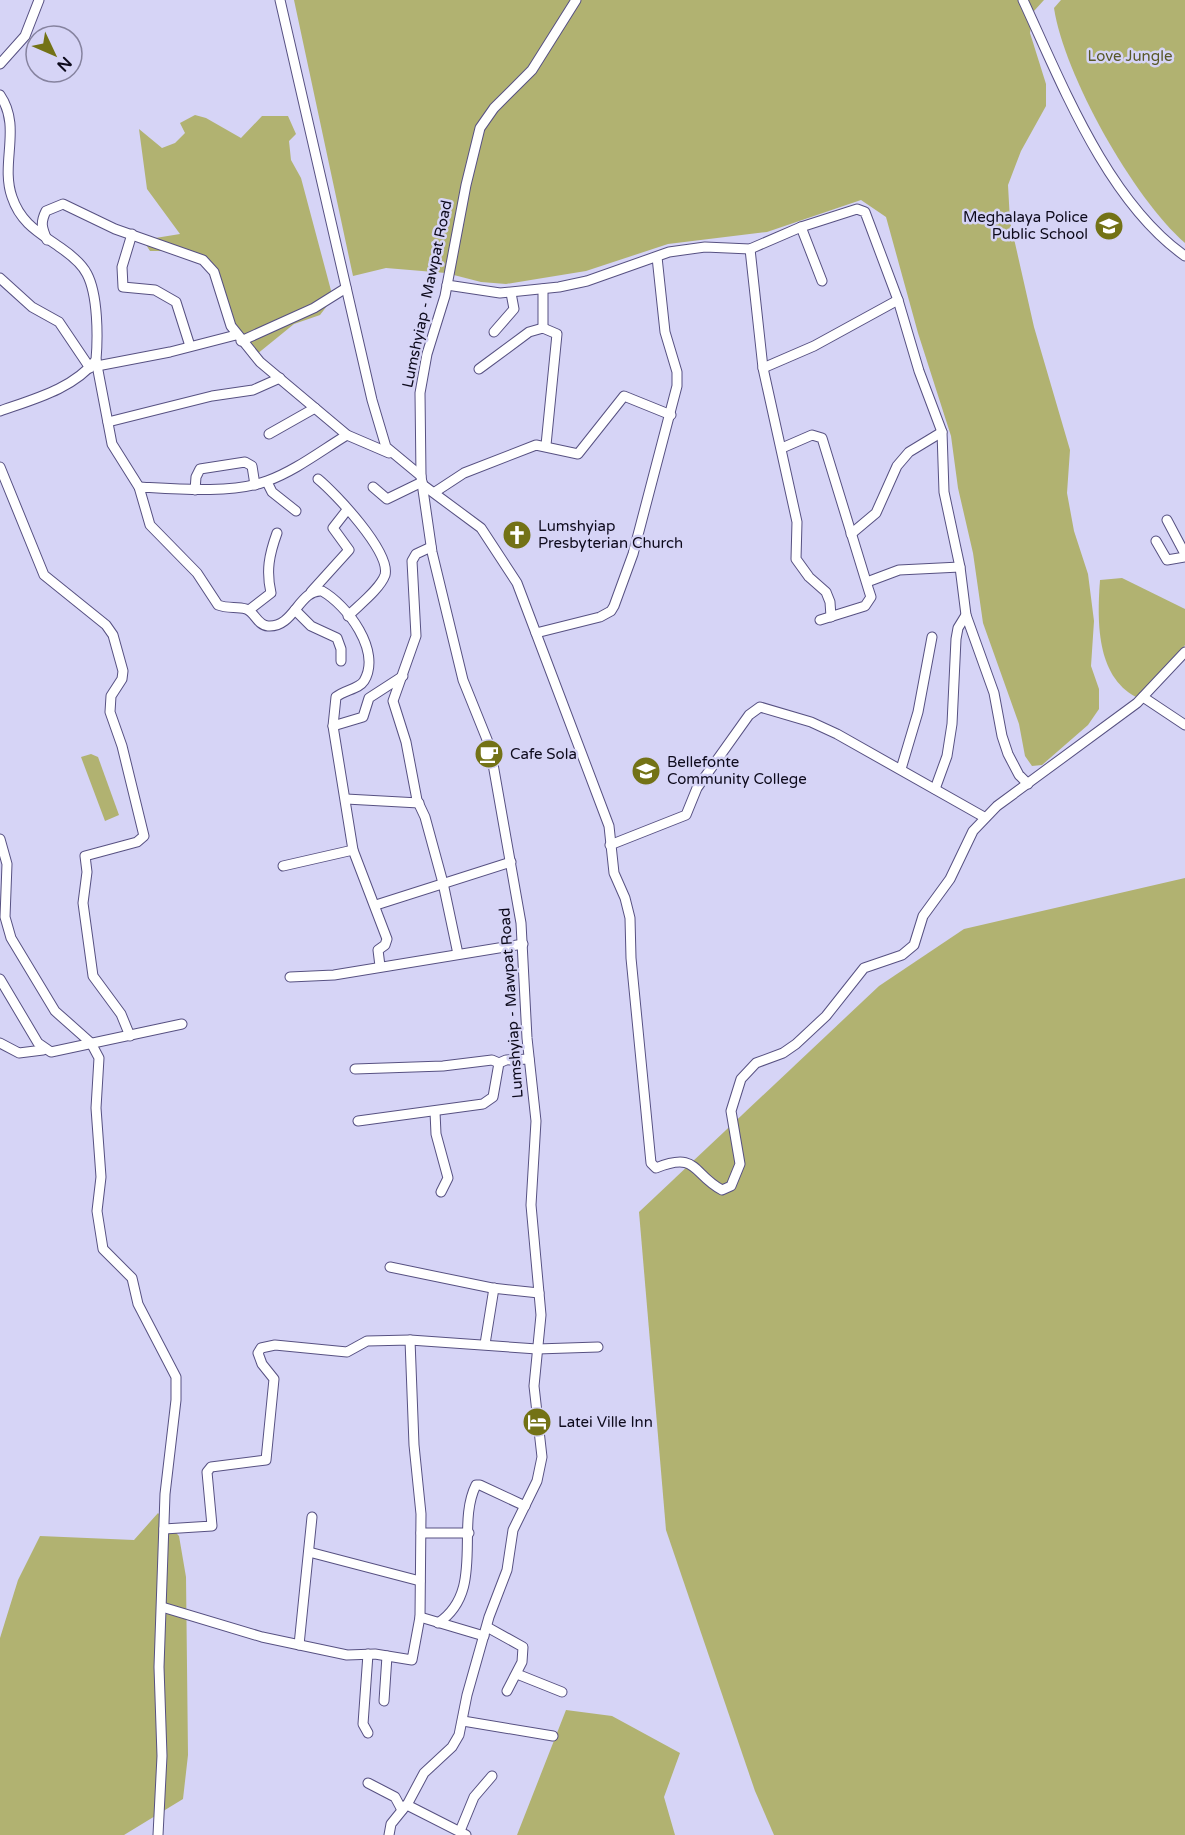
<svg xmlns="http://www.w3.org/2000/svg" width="1185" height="1835" font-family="'Varela Round',sans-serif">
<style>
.green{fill:#b1b271}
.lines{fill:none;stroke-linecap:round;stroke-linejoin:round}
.minor-casing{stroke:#575182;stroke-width:11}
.minor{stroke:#fff;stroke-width:9}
.labels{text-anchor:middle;stroke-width:5;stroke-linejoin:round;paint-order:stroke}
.park-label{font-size:15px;fill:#575727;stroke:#d6d4f6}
.poi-label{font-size:15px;fill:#0d0a1c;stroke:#d6d4f6;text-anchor:start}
.street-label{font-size:15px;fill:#0d0a1c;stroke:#d6d4f6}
</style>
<rect width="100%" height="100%" fill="#d6d4f6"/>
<!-- green -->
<g class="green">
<path d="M294 0H1044L1034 11 1030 33 1046 84V106L1021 151 1008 185 1010 221 1034 327 1070 450 1067 493 1074 531 1088 574 1094 621 1091 666 1099 689V709L1088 725 1042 765 1032 766 1025 756 1019 724 983 623 973 553 958 488 951 436 918 333 886 217 861 200 767 232 668 244 586 271 543 278 506 284 481 282 446 273 386 268 353 276Z"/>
<path d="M1061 0H1185V243C1134 199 1064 75 1054 8Z"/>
<path d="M195 115 206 118 241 138 262 116H288L296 134 289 141 291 160 301 178 333 298 320 315 294 324 251 359C227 326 226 269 183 254 173 250 161 251 150 251L143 240 180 234 147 189 139 129 162 148 175 143 185 133 180 123Z"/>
<path d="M1122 578 1185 609V645L1175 659 1136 697C1096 676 1097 621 1100 580Z"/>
<path d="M91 754 98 757 119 815 105 821 81 757Z"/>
<path d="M1185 878V1835H774L755 1791 666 1530 639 1212 879 986 964 929Z"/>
<path d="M158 1513 179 1536 186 1577 188 1755 183 1799 124 1835H0V1638L18 1580 40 1536 134 1540Z"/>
<path d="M566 1710 612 1716 680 1753 664 1797 675 1835H517Z"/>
</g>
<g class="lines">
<!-- minor casing -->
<g class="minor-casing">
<g id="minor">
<path d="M280 0 372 400 386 447 421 476"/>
<path d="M1023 0C1062 84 1107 201 1185 256"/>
<path d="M0 64 25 36 39 0"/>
<path d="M0 95C22 127 0 163 12 197 21 224 40 233 61 248 71 255 82 264 87 274 98 295 98 337 96 360 73 389 34 399 0 411"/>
<path d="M801 227 822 281"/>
<path d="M132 234 122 267 123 287 155 290 176 302 190 346"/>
<path d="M47 240C42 228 40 223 46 211L63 204 115 229 203 260 214 272 231 326 260 362 347 435 389 453"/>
<path d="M750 249 763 368 797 522 796 559 809 577 826 592 830 602 831 617"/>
<path d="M0 278 32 307 59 322 90 368"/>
<path d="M447 285 500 293 559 287 587 281 669 252 705 247 750 249 801 227 857 209 865 212 898 300 919 371 942 432 944 492 960 567 966 615 994 693 1002 736 1008 754 1019 775 1028 784"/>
<path d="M543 328V289"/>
<path d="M494 332 514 309 511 293"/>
<path d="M241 341 314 308 346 288"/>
<path d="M96 360 112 444 139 487 150 525 197 573 218 605C228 609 237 606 246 609 255 612 257 625 268 626 294 628 299 589 322 591 347 605 382 651 364 681 359 689 344 690 336 697L333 726 353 850 387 939 385 945 378 950 380 966"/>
<path d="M97 366 170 352 236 335"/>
<path d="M763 368 814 346 898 300"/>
<path d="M479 369 529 332 543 328 557 334 546 445"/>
<path d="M108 422 212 396 253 390 280 378"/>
<path d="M269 434 315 408"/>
<path d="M782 448 812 435 822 438 869 591 871 597 865 606 820 620"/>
<path d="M0 467 44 575 106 625 113 635 123 671 122 679 111 696 110 712 122 746 144 836 137 842 85 856 87 872 83 903 93 976 121 1014 130 1036"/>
<path d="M318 479C335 493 391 552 385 575 380 589 359 605 348 616"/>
<path d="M267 482 272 492 296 511"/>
<path d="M423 485 481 528 517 583 609 826 614 873 625 898 630 918 631 958 651 1163 656 1168C698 1151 692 1174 722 1190L731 1186 740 1164 731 1111 741 1079 756 1063 783 1053 796 1044 826 1016 864 968 902 955 914 945 923 916 950 879 973 831 997 806 1137 703 1185 652"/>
<path d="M139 487C175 489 233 494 267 481 295 471 322 450 347 435"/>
<path d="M373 487 387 499 422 482"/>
<path d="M195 490 196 477 200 469 245 462 252 466 255 485"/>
<path d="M435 492 464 473 536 445 578 454 624 396 671 415"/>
<path d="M1167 520 1185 554"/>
<path d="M851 534 876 513 897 466 909 452 942 432"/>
<path d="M1156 541 1167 560 1185 557"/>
<path d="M431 547 416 554 412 561 416 636 393 701 406 742 417 800 425 817 443 883 458 954"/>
<path d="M867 582 899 570 960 567"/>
<path d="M311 592 349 550 333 528 347 510"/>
<path d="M249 610 271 593C266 571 269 555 277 533"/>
<path d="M295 610 311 626 337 638 341 649V661"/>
<path d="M536 633 600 617 611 611 614 606 633 554 677 386V372L665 332 657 257"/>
<path d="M1143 697 1185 725"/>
<path d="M333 726 363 717 369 698 403 676"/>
<path d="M901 769 918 712 932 637"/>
<path d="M935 789 947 756 952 724 956 639 958 628 966 615"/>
<path d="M346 799 419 803"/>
<path d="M0 839 7 864 5 917 11 938 55 1011 91 1043 99 1058 96 1108 101 1177 97 1211 103 1249 132 1278 138 1304 176 1377V1400L165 1494 159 1667 162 1756 158 1835"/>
<path d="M610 845 686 815 697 788 749 715 760 707 811 722 837 734 984 817"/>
<path d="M283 866 353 850"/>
<path d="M376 905 511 862"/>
<path d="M290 977 334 975 523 944"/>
<path d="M0 979 38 1043 51 1052 182 1024"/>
<path d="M0 1043 19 1053 43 1050"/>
<path d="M355 1069 443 1066 492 1060 499 1063"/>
<path d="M435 1112 436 1134 448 1178 441 1192"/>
<path d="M358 1121 483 1104 493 1097 499 1063 506 1060 529 1059"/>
<path d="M390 1267 492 1288 539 1293"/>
<path d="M485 1344 494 1288"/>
<path d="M164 1529 212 1526 207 1472 211 1467 266 1460 274 1379 262 1364 258 1353 261 1348 275 1345 347 1352 367 1341 410 1340 537 1349 598 1347"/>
<path d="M421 1533H469"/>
<path d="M309 1552 420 1581"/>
<path d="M162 1607 262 1637 347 1655 375 1654 412 1660 420 1617 421 1514 414 1445 410 1340"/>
<path d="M420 1617 484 1636"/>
<path d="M438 1623C486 1591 455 1527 476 1485H480L525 1506"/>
<path d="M487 1627 523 1647 522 1662 507 1691"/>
<path d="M299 1645 312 1517"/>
<path d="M517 1674 562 1692"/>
<path d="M384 1701 387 1656"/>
<path d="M463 1721 553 1736"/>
<path d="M368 1733 363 1724 368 1654"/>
<path d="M368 1783 395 1797 402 1810"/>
<path d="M407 1805 466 1835"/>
<path d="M460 1831 474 1797 492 1776"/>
<path d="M389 1835 391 1824 408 1803 424 1773 452 1747 459 1735 467 1695 489 1617 507 1570 513 1530 537 1481 542 1457 534 1386 541 1315 531 1205 536 1121 527 1038 521 923 490 747 463 680 432 552 421 476 420 393 427 354 445 296 466 185 480 128 494 108 532 70 576 0"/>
</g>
</g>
<!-- minor -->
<use href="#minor" class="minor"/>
</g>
<!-- icons -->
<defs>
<g id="school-disc" transform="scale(1.5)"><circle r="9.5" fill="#737216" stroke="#d6d4f6"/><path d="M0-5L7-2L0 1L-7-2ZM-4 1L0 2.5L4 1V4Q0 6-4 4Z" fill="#fff"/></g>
<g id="church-disc" transform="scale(1.5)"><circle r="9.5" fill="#737216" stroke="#d6d4f6"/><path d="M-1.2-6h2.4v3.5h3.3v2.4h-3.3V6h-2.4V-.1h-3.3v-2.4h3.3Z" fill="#fff"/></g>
<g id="cafe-disc" transform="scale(1.5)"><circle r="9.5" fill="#737216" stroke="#d6d4f6"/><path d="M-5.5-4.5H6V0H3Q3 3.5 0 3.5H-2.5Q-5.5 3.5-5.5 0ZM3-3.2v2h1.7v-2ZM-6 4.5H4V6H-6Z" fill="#fff"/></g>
<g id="university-disc" transform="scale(1.5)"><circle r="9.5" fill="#737216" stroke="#d6d4f6"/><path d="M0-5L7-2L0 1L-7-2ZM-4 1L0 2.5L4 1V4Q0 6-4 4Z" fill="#fff"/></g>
<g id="hotel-disc" transform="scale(1.5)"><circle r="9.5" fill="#737216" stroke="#d6d4f6"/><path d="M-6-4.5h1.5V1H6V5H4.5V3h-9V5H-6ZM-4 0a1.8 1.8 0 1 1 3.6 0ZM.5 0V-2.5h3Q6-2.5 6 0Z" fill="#fff"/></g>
</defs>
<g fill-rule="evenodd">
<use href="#school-disc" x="1109" y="226"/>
<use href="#church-disc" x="517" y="535"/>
<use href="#cafe-disc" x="489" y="754"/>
<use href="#university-disc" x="646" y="771"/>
<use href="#hotel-disc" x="537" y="1422"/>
</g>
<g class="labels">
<!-- park labels -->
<g class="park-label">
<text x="1130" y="61">Love Jungle</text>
</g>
<!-- poi labels -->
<g class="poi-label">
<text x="1088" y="222" text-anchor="end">Meghalaya Police<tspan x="1088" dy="17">Public School</tspan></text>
<text x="538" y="531">Lumshyiap<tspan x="538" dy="17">Presbyterian Church</tspan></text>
<text x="510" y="759">Cafe Sola</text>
<text x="667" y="767">Bellefonte<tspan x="667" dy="17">Community College</tspan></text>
<text x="558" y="1427">Latei Ville Inn</text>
</g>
<!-- street labels -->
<g class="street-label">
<text transform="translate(427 294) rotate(-78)" y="5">Lumshyiap - Mawpat Road</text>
<text transform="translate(511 1003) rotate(-94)" y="5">Lumshyiap - Mawpat Road</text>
</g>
</g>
<!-- north arrow -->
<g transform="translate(54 54) rotate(134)"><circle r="28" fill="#d6d4f6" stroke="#86839f" stroke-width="1.5"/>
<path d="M0-4.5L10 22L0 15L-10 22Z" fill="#737216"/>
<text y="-9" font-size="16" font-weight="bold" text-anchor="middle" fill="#0d0a1c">N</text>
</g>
</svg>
